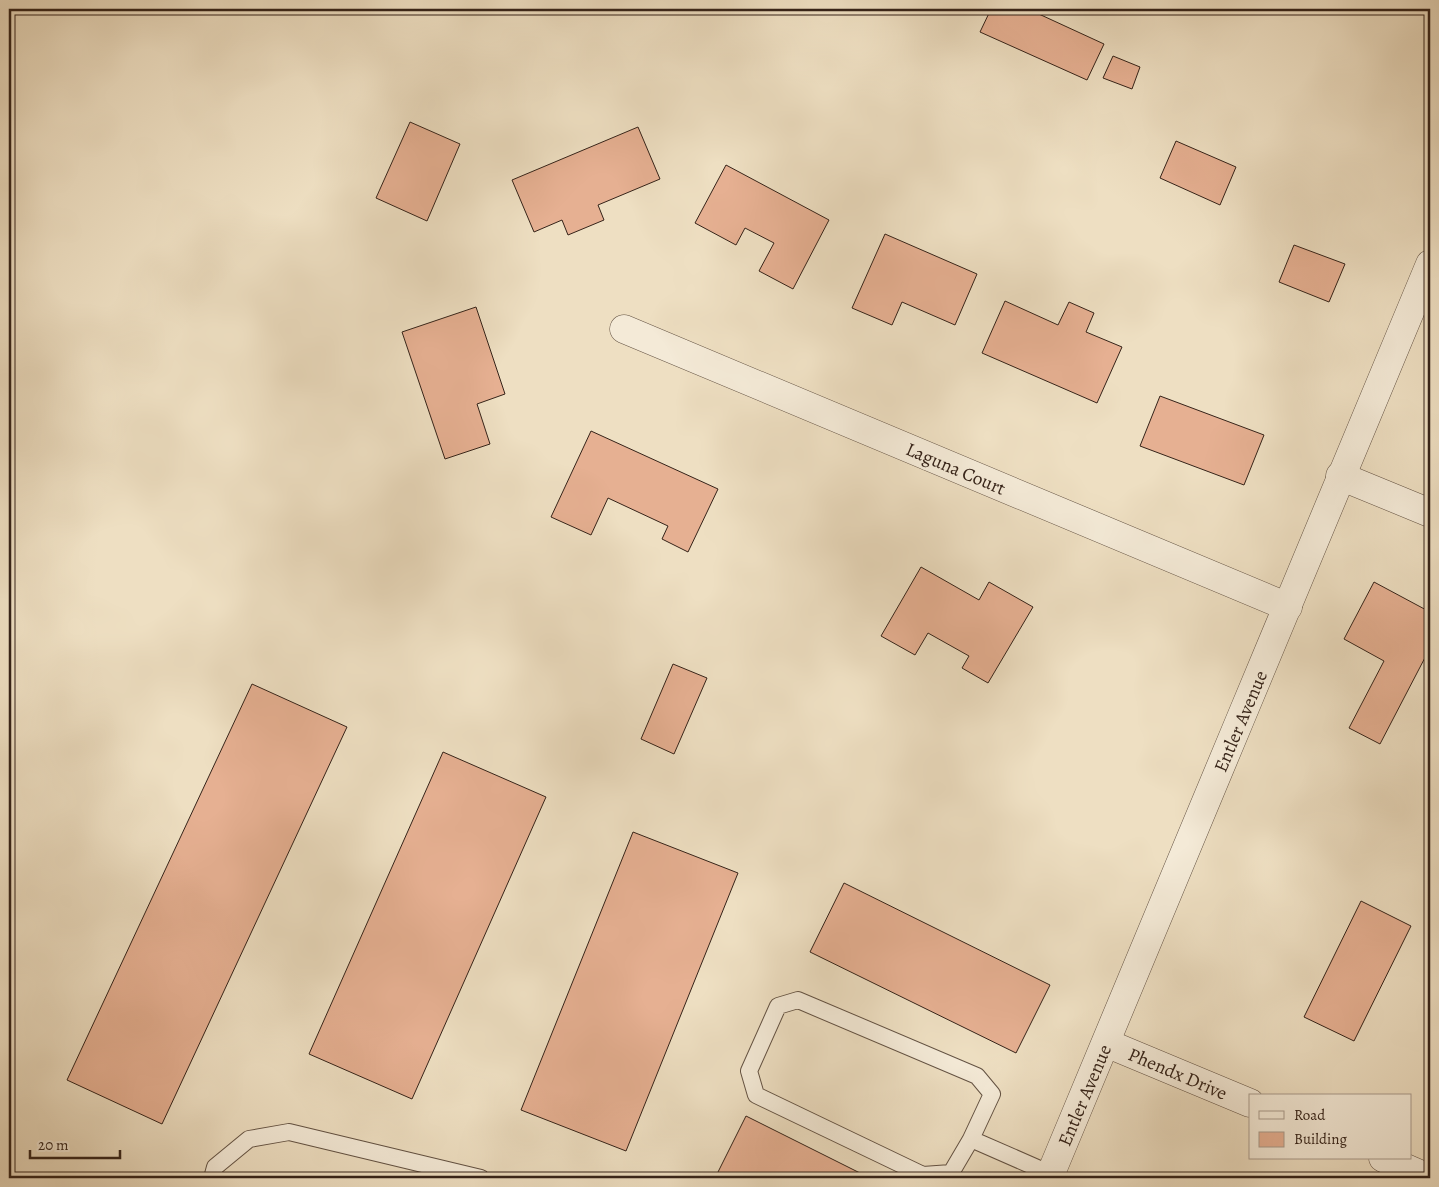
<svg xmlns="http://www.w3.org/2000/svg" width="1439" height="1187" font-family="Alegreya,serif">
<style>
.building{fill:#e6b092;stroke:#352319}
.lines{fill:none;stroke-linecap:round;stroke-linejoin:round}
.lane-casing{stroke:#635243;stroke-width:18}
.street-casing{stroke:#635243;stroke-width:29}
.lane{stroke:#f4ead7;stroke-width:16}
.street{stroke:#f4ead7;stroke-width:28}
.labels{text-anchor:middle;stroke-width:5;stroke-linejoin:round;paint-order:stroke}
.street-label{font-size:19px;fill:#352319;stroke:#f4ead7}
</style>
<rect width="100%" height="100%" fill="#eedfc2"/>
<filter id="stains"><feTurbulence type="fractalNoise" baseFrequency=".004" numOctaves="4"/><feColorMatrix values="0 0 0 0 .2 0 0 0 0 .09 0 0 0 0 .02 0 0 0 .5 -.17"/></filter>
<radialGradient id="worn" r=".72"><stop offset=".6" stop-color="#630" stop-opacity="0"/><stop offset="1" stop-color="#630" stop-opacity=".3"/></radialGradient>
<!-- building -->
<g class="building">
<path d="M991 9H1028L1104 44 1087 80 980 32Z"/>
<path d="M1113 56 1140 67 1132 89 1103 78Z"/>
<path d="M410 122 460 144 427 221 376 198Z"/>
<path d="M638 127 660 179 598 205 604 220 568 235 562 220 534 232 512 180Z"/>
<path d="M1176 141 1236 167 1220 205 1160 178Z"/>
<path d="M726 165 829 220 793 289 759 271 774 243 745 228 736 245 695 223Z"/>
<path d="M885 234 977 274 955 325 902 302 892 325 852 308Z"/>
<path d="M1294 245 1345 264 1329 302 1279 282Z"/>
<path d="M1005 301 1058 325 1069 302 1094 313 1086 332 1122 347 1097 403 982 353Z"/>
<path d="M476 307 505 394 477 404 490 444 445 459 402 332Z"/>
<path d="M1160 396 1264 435 1244 485 1140 446Z"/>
<path d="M591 431 718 489 688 552 662 539 668 526 608 498 591 535 551 517Z"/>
<path d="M921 567 979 600 989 582 1033 607 988 683 962 668 969 656 928 633 915 655 881 636Z"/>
<path d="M1374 582 1430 612V648L1380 744 1349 728 1384 661 1344 639Z"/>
<path d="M673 664 707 678 674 754 641 739Z"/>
<path d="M252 684 347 727 162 1124 67 1080Z"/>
<path d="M443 752 546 797 412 1099 309 1054Z"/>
<path d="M633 832 738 873 626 1151 521 1110Z"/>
<path d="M844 883 1050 985 1016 1053 810 952Z"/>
<path d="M1361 901 1411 926 1354 1041 1304 1017Z"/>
<path d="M746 1116 870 1178H715Z"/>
</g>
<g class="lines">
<!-- lane casing -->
<g class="lane-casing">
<g id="lane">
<path d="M971 1139 951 1173 923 1175 756 1095 749 1071 778 1006 798 1000 977 1076 992 1094 971 1139 1051 1174"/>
<path d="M212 1178 215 1167 249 1139 289 1132 481 1178"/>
</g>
</g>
<!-- street casing -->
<g class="street-casing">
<g id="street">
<path d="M624 329 1288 607"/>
<path d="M1340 476 1430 513"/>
<path d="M1106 1043 1250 1103"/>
<path d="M1383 1158 1422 1175 1430 1177"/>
<path d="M1049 1178C1178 874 1301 568 1430 264"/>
</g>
</g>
<!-- lane -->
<use href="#lane" class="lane"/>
<!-- street -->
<use href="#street" class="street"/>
</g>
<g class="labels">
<!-- street labels -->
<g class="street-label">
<text transform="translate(956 468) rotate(23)" y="7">Laguna Court</text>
<text transform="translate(1240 721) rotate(-67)" y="7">Entler Avenue</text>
<text transform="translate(1178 1073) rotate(23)" y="7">Phendx Drive</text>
<text transform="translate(1084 1095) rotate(-67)" y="7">Entler Avenue</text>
</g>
</g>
<!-- margin -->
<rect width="1439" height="1187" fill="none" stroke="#eedfc2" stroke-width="30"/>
<rect x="10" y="10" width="1419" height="1167" fill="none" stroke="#352319" stroke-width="2.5"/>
<rect x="15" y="15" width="1409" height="1157" fill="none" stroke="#352319"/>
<!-- legend -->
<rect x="1249" y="1094" width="162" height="65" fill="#f4ead7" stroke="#a89a8b"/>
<rect x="1259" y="1111" width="25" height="8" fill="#f4ead7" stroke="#a89a8b"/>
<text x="1294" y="1120" font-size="15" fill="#352319">Road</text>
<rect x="1259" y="1132" width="25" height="15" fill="#e6b092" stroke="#a89a8b"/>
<text x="1294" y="1144" font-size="15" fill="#352319">Building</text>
<!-- scale -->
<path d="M30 1150v8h90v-8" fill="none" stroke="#352319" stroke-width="2.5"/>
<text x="38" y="1150" font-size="15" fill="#352319" stroke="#f4ead7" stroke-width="4" paint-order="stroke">20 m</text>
<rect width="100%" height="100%" filter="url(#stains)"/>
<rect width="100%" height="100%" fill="url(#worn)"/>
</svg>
